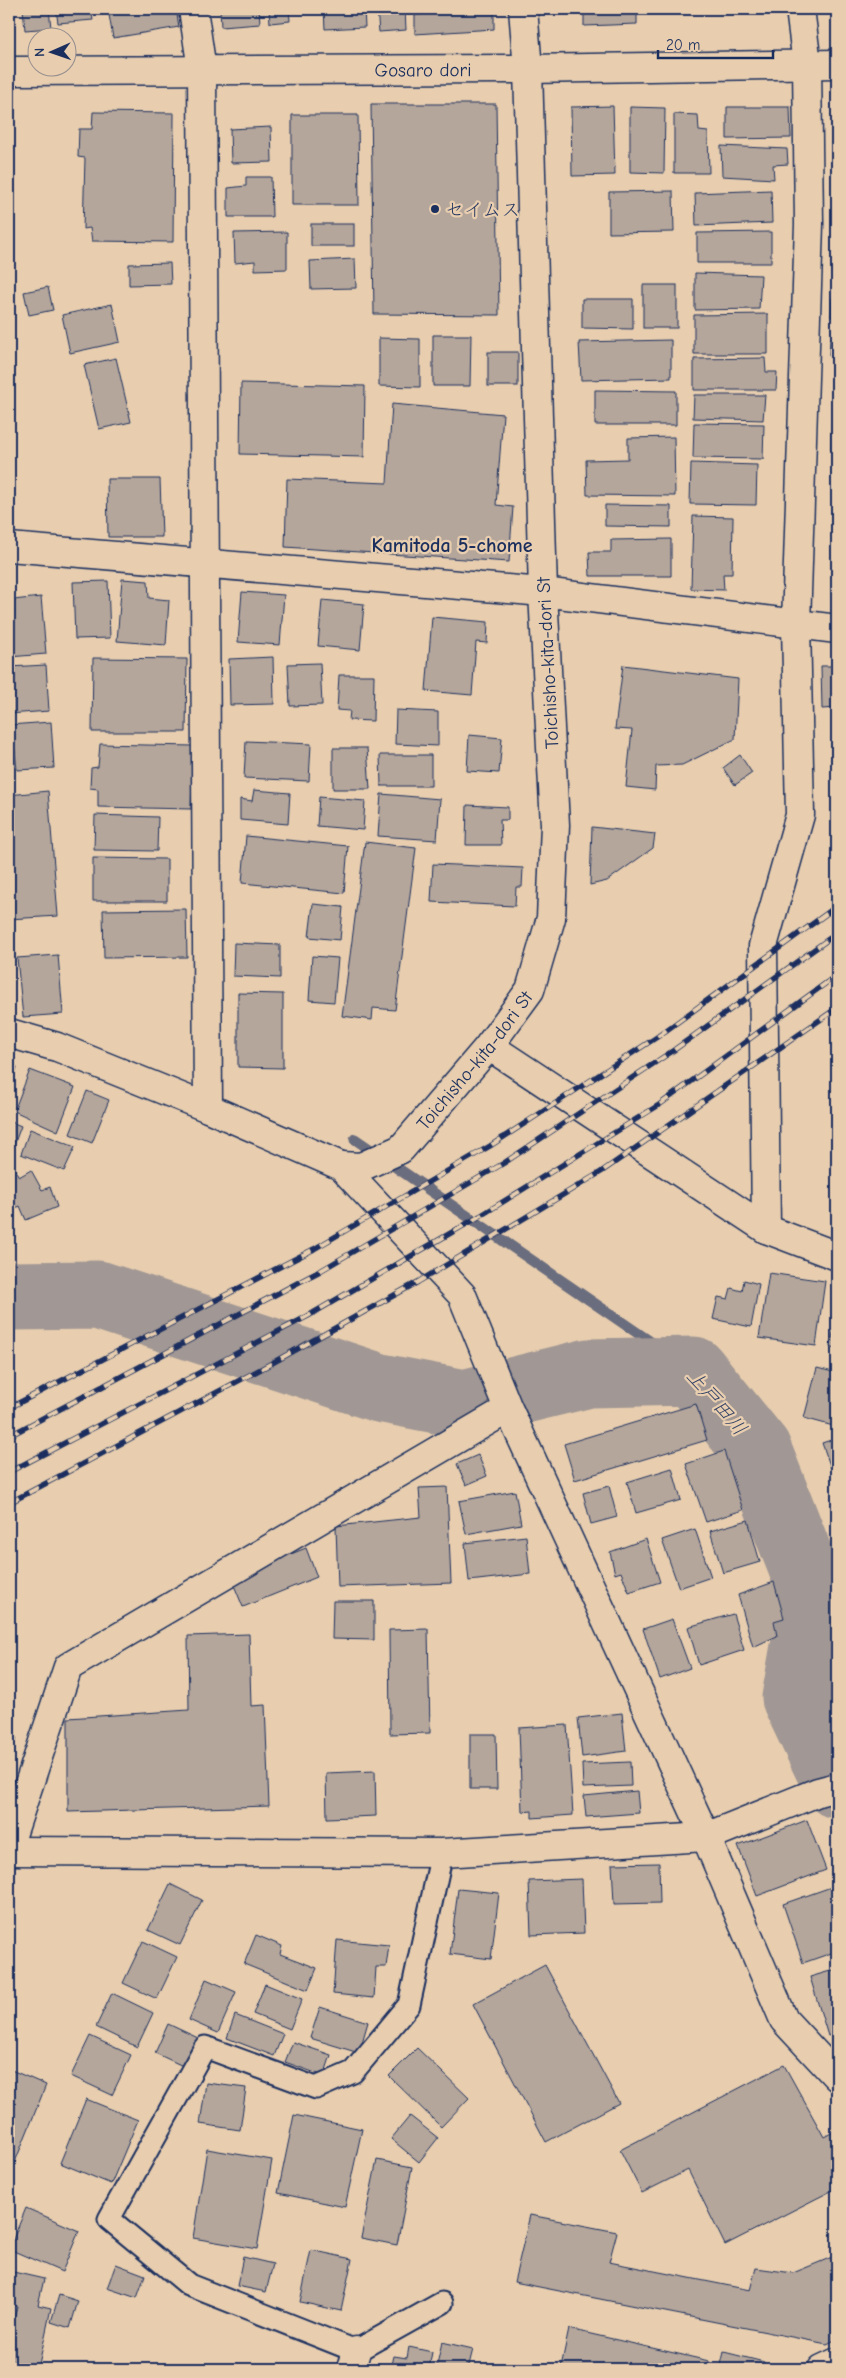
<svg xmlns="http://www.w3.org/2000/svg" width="846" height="2378" font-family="'Comic Neue','Klee One',sans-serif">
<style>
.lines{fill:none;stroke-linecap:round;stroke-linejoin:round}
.stream{stroke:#6b6d7e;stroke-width:11}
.river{stroke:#a19794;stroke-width:69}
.building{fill:#b5a69b;stroke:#1b2f5e}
.lane-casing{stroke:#1b2f5e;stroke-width:25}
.street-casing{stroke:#1b2f5e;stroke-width:31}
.secondary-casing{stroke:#1b2f5e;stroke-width:31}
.lane{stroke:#e8ceaf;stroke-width:21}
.street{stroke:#e8ceaf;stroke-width:28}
.secondary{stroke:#e8ceaf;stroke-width:28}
.rail-casing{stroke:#1b2f5e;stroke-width:5.5}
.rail{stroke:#e8ceaf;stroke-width:4;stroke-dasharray:11;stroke-linecap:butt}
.poi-dot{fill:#1b2f5e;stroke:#e8ceaf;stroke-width:2}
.labels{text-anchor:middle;stroke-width:4.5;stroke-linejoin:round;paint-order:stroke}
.street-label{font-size:19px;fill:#1b2f5e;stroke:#e8ceaf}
.poi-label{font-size:19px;fill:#1b2f5e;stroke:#e8ceaf;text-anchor:start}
.neighbourhood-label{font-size:20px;font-weight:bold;fill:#1b2f5e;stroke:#e8ceaf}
.water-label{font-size:20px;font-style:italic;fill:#2f3f66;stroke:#e8ceaf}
</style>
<rect width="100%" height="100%" fill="#e8ceaf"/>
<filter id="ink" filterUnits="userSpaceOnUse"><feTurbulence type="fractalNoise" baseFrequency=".02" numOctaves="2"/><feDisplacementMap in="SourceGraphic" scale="10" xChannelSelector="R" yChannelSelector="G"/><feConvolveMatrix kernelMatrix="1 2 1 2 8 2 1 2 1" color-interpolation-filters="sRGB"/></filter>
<g filter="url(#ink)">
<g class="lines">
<!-- stream -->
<path class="stream" d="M355 1139 693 1371"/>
<!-- river -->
<path class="river" d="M9 1296 98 1295 380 1388 464 1404 589 1373 693 1371 757 1450 814 1596 796 1698 837 1784"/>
</g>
<!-- building -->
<g class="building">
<path d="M23 9H49L51 28 25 30Z"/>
<path d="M56 9H91L93 20 58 23Z"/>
<path d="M108 9H176L179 27 113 38Z"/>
<path d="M220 9H259L260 24 221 27Z"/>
<path d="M269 9H289L290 21 270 23Z"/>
<path d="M324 9H364L365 27 325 29Z"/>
<path d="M377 9H405L406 30 379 32Z"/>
<path d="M584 9H637V24L584 26Z"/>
<path d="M494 10V29L415 34V15Z"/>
<path d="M371 104H496L499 315 374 314Z"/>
<path d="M613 106 615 175 572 176 571 107Z"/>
<path d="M630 107 665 108 664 173 630 172Z"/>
<path d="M727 107H790L791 138 727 139Z"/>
<path d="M93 112 174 113 173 242 92 241 90 228 83 229 85 158 78 157 79 129H92Z"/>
<path d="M674 114 698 115 699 131 708 132 709 173H674Z"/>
<path d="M292 115H358L359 205H292Z"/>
<path d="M271 127 272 162 231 163 230 129Z"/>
<path d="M721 146 787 149 788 164 773 165 774 179 722 176Z"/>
<path d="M246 177H271L272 217H228V188L246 186Z"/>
<path d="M771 190 772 223 696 226 695 193Z"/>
<path d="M673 191 674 232 609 233V192Z"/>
<rect x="311" y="224" width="43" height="22"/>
<path d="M287 232V269L255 270V261L235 263 234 233Z"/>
<path d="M771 232V263H697V233Z"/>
<path d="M355 259 356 288 311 289 310 261Z"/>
<path d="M170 263 171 284 129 285V264Z"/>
<path d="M695 273 761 275 759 309 695 310Z"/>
<rect x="643" y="285" width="34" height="43"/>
<path d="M48 287 53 310 29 315 24 292Z"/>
<path d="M832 298H837V319L831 317Z"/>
<path d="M582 299H633V329L582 328Z"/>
<path d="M112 304 120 342 70 353 62 315Z"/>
<path d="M768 314V354H694V315Z"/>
<path d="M433 335H471L470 386H433Z"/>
<path d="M379 338 420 339V387L379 386Z"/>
<path d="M830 339H837V355H829Z"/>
<path d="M671 340V378L581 380 579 342Z"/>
<rect x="488" y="352" width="30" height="34"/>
<path d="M116 358 131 422 99 429 84 365Z"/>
<path d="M765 358 766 372H777L776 390H694V359Z"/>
<path d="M241 383 365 386 364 457 240 454Z"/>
<path d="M832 389H837V450H831Z"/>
<path d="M595 390 676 391V425H595Z"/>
<path d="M694 395H765L763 420 693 418Z"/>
<path d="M392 404 503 414 496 505 513 507 509 562 285 547 287 479 387 483Z"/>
<path d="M694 423 764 424 763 459 693 458Z"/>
<path d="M674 437 675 496 587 495 586 460 628 459V438Z"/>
<path d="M691 463 757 465 756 505 690 504Z"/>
<path d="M107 479H160L162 537H108Z"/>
<path d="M605 505 671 506V527L605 526Z"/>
<path d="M693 516 733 517 732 574H723L724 590 691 589Z"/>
<path d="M671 539V576H590L589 552H611V540Z"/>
<path d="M837 541V606L833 605Z"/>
<path d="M122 579 148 581 149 598 169 600 166 645 117 641Z"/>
<path d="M108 581 110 638 75 639 73 582Z"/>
<path d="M242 592 284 595 280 645 238 642Z"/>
<path d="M41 597 46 654 9 657V614H14L13 600Z"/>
<path d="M322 600 364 604 360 650 318 646Z"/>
<path d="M432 617 488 622 487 643 476 642 472 695 426 691Z"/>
<path d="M273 657 274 704 230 705 229 659Z"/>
<path d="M93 658 187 659 186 732H92Z"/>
<path d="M320 663 322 705 290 706 288 664Z"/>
<path d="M46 665 49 711 9 714V667Z"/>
<path d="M623 665 738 679 735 739 682 765 656 766 655 790 626 787 632 730 615 729Z"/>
<path d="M821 666H837V708L822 709Z"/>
<path d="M339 675H374L373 721 349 720 350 711 337 710Z"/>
<path d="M396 710 438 712V746L395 744Z"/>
<path d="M51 722 54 768 17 770 13 734H9V725Z"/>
<path d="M469 735 502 738 499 773 467 771Z"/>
<path d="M246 741 311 744 309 781 244 778Z"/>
<path d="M100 744 193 746 191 809 98 807V789L90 788 91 768 98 767Z"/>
<path d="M333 748H367L370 789H333Z"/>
<path d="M380 755H431V786H381Z"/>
<path d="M740 755 752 773 735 785 723 768Z"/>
<path d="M254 790 290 793 288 824 240 820V799L252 801Z"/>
<path d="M48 791 58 916 9 919V795Z"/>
<path d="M381 794 440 799 437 840 378 836Z"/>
<path d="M319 797 365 801 363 830 317 826Z"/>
<path d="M467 805 508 807V820H500L501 845H466Z"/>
<path d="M95 815 158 817 157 851 94 850Z"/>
<path d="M592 827 655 834 653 848 607 881 590 885Z"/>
<path d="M246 836 348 846 344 893 242 883Z"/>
<path d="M365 842 416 848 395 1010 373 1008 372 1020 342 1016Z"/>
<path d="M93 858 167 859V901H93Z"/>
<path d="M433 864 523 868 522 887H516L515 906 431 902Z"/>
<path d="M313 904 343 907 340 940 309 937Z"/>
<path d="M186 909 187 957 104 958 103 910Z"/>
<path d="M234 943 280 945V978L233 976Z"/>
<path d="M58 955 63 1014 23 1017 17 958Z"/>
<path d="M312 956 338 958 334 1002 309 1000Z"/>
<path d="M238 993 283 994V1068L238 1067Z"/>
<path d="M9 1064 17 1067 9 1091Z"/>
<path d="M30 1070 75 1087 58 1131 14 1111Z"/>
<path d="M87 1091 109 1100 92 1143 70 1134Z"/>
<path d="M9 1121 21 1126 12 1150 9 1149Z"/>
<path d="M30 1129 75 1147 64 1171 21 1154Z"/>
<path d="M9 1158 19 1177 31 1170 42 1190 50 1187 57 1207 26 1220 20 1206 9 1211Z"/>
<path d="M769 1273 825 1281 816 1346 759 1338Z"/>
<path d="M744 1280 759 1284 751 1327 713 1319 718 1297 728 1299 731 1288 742 1291Z"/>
<path d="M837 1315V1348L830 1347Z"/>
<path d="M817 1368 837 1373V1427L804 1418Z"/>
<path d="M696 1404 707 1440 575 1480 564 1444Z"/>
<path d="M837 1438V1485L822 1443Z"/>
<path d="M724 1451 743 1510 706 1522 686 1464Z"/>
<path d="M478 1455 487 1476 466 1485 457 1464Z"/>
<path d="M672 1468 681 1500 636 1513 627 1482Z"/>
<path d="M609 1486 617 1517 591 1524 583 1493Z"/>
<path d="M447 1487 451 1583 338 1587 336 1526 421 1517 419 1488Z"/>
<path d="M515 1491 521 1524 466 1534 459 1501Z"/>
<path d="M748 1520 760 1562 723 1573 710 1531Z"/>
<path d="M695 1529 711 1577 679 1588 662 1540Z"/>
<path d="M526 1536 530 1574 469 1581 465 1543Z"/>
<path d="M646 1539 660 1582 629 1592 621 1572 615 1574 610 1552Z"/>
<path d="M306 1548 317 1577 243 1607 231 1578Z"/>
<path d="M774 1582 784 1618 774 1621 777 1636 753 1647 738 1595Z"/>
<path d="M333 1601H374V1640L332 1639Z"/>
<path d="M733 1614 744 1650 699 1665 688 1627Z"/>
<path d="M672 1619 690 1668 660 1679 643 1629Z"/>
<path d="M428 1629 430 1733 390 1734 389 1630Z"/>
<path d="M249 1634 251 1706 265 1705 269 1806 68 1812V1718L189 1710 188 1636Z"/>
<path d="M622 1713 626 1751 582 1757 578 1718Z"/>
<path d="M9 1721 17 1740 9 1745Z"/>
<path d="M567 1725 573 1815 532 1818V1811L522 1812 519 1728Z"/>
<path d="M470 1734H496L497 1789H470Z"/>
<path d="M630 1762 631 1786 583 1788 582 1764Z"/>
<path d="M375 1771 376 1816 327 1818 326 1773Z"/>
<path d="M637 1791 639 1813 586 1817 584 1796Z"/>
<path d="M807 1820 826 1870 757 1896 738 1846Z"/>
<path d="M659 1863 660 1903 614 1904 612 1864Z"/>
<path d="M582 1879 584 1933 531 1935 529 1881Z"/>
<path d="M170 1884 202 1900 180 1945 148 1930Z"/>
<path d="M837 1885V1951L803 1963 783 1904Z"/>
<path d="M458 1889 499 1893 491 1959 450 1954Z"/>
<path d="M256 1935 282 1946 280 1954 317 1968 308 1990 244 1964Z"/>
<path d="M337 1940 389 1945 386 1967H376L374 1998 333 1994Z"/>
<path d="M143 1941 177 1957 157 1999 123 1983Z"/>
<path d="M545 1965 619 2103 546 2142 473 2004Z"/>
<path d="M837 1969V2033L828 2036 810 1977Z"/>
<path d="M206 1979 236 1992 218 2033 189 2020Z"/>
<path d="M265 1984 302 1999 290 2029 253 2014Z"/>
<path d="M112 1993 153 2013 137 2047 96 2027Z"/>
<path d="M320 2007 368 2022 359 2053 310 2038Z"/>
<path d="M235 2015 283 2034 274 2056 227 2038Z"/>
<path d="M168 2024 198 2038 185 2067 155 2053Z"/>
<path d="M90 2036 131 2055 112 2095 71 2076Z"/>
<path d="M293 2042 331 2055 324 2076 285 2062Z"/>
<path d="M417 2048 469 2098 441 2127 389 2076Z"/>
<path d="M784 2065 824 2137 837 2130V2188L725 2245 688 2170 642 2193 620 2150Z"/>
<path d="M9 2069 46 2085 9 2177Z"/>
<path d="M206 2083 246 2088 240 2130 200 2124Z"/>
<path d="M86 2099 138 2120 111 2184 60 2163Z"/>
<path d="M294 2115 362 2129 345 2207 278 2193Z"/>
<path d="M410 2116 438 2138 419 2162 391 2139Z"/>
<path d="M207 2149 272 2160 257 2249 193 2238Z"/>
<path d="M377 2160 412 2167 397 2245 361 2238Z"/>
<path d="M26 2208 79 2231 62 2272 9 2249Z"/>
<path d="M530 2215 617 2232 609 2262 750 2290 756 2268 793 2273 837 2255V2339L827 2344 514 2282Z"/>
<path d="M311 2250 352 2259 341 2311 300 2302Z"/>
<path d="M243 2257 273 2264 266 2292 237 2286Z"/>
<path d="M116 2264 145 2275 137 2298 107 2288Z"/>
<path d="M9 2271 44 2279 38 2305 51 2308 38 2369H9V2339L17 2306 9 2304Z"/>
<path d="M59 2295 78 2301 70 2328 51 2322Z"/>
<path d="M569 2329 709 2361 708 2369H571L561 2367Z"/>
<path d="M442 2342 473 2349 468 2369H436Z"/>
<path d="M409 2347 432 2352 429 2369H391L394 2356 407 2358Z"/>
<path d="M724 2352 764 2362 765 2369H720Z"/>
</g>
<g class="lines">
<!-- lane casing -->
<g class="lane-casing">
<path id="lane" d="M442 2303 356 2351 189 2285 109 2219 205 2047 316 2088 353 2072 409 2005 442 1853"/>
</g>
<!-- street casing -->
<g class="street-casing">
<g id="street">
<path d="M193 9 202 70 208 1108"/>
<path d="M9 547 543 592 837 629"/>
<path d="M9 1033 57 1047 208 1108 341 1166 462 1295 507 1406 706 1837 784 2020 837 2077"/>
<path d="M489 1046 766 1229 837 1256"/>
<path id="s1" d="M341 1166 361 1167 401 1149 489 1046 530 990 551 918 555 825 543 592 528 69"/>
<path d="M766 1229 763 946 800 815 796 624 809 224 807 64 800 9"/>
<path d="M9 1844 68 1667 508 1409"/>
<path d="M9 1851 442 1853 706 1837 818 1792 837 1787"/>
<path d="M351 2369 356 2351"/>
<path d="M822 2369 837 2362"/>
</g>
</g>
<!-- secondary casing -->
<g class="secondary-casing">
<g id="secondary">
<path d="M523 9 528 69"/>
<path id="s2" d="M9 71 528 69 837 64"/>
</g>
</g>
<!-- lane -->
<use href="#lane" class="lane"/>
<!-- street -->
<use href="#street" class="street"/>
<!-- secondary -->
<use href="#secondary" class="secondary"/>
<!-- rail casing -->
<g class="rail-casing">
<g id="rail">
<path d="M9 1408 314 1249 490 1146 657 1037 837 906"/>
<path d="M9 1436 320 1271 504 1163 674 1050 837 933"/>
<path d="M9 1472 308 1316 480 1216 659 1105 837 975"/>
<path d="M9 1503 274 1362 418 1282 601 1172 837 1008"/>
</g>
</g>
<!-- rail -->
<use href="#rail" class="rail"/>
</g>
</g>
<!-- markers -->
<circle class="poi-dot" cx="435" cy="209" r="5"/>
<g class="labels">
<!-- street labels -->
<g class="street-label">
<text dy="7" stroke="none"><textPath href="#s2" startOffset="414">Gosaro dori</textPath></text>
<text transform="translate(547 663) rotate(-93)" y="7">Toichisho-kita-dori St</text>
<text dy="7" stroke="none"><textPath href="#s1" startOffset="179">Toichisho-kita-dori St</textPath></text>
</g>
<!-- poi labels -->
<g class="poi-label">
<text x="445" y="216">セイムス</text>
</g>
<!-- neighbourhood labels -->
<g class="neighbourhood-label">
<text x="452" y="552">Kamitoda 5-chome</text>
</g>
<!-- water labels -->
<g class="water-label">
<text transform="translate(717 1402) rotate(49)" y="7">上戸田川</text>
</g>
</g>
<!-- margin -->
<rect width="846" height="2378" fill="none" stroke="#e8ceaf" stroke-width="30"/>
<rect x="15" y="15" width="816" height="2348" fill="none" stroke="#1b2f5e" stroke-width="2" filter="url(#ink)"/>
<!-- north arrow -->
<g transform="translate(52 52) rotate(268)"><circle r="24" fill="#e8ceaf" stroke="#968e8f"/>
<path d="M0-4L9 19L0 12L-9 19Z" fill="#1b2f5e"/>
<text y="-8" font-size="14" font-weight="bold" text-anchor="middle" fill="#1b2f5e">N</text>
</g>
<!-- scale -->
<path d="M658 50v8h115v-8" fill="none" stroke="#1b2f5e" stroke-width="2.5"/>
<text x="666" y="50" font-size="15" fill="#1b2f5e" stroke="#e8ceaf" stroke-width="4" paint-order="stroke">20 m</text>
</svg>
